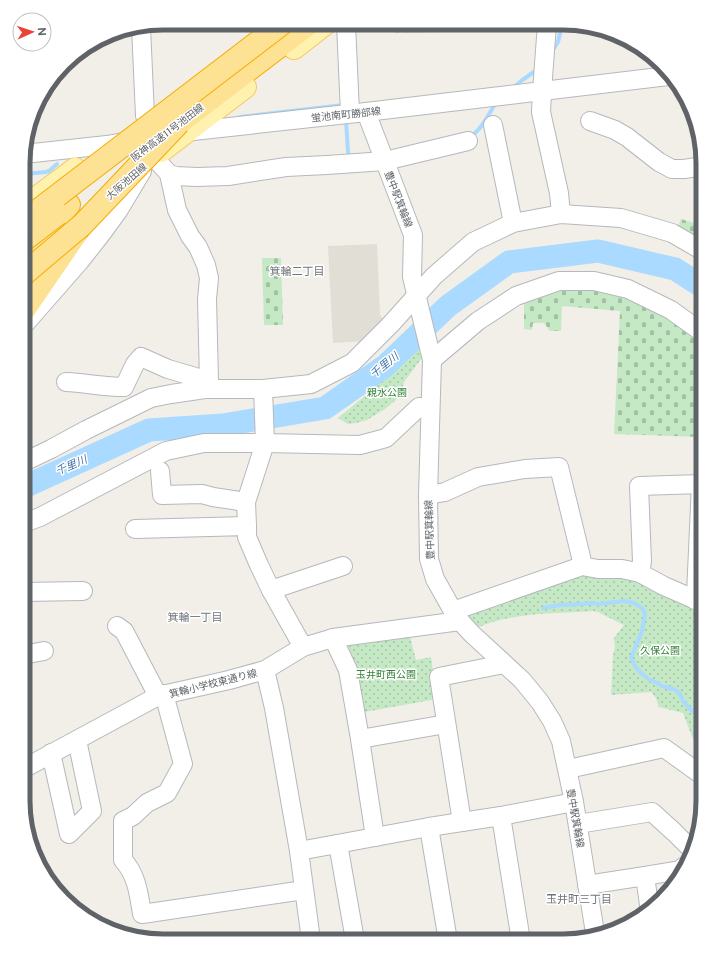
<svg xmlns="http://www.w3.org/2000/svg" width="726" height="964" font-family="'Public Sans','Noto Sans JP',sans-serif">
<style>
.industrial{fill:url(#industrial-furrows)}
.education{fill:#e1ded6}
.cemetery{fill:url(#cemetery-stones)}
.park{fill:url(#park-dots)}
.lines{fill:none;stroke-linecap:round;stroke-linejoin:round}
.stream{stroke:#aadaff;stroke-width:4}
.river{stroke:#aadaff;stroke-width:23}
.minor-casing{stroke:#b5b8bc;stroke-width:20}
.major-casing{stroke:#f2c960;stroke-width:24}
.highway-casing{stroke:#f9ab00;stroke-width:24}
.minor{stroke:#fff;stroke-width:18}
.major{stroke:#fff2af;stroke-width:22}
.highway{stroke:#fde293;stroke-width:22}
.highway-bridge-casing{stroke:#f9ab00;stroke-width:24;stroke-linecap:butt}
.highway-bridge{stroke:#fde293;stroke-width:22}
.labels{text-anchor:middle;stroke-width:3;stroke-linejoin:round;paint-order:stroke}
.street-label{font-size:10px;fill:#5f6368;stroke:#fff}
.park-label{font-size:10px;fill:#348238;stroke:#fff}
.neighbourhood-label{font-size:11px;fill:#70757a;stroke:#fff}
.water-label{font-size:11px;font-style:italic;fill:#4174aa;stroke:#fff}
.rim{fill:none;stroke:#5f6368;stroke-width:5}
</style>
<defs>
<pattern id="industrial-furrows" width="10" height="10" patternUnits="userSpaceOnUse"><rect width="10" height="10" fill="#e0deda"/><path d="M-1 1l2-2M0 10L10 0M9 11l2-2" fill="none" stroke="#b9b8b5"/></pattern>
<pattern id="cemetery-stones" width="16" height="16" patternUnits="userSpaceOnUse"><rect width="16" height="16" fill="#c5e8c5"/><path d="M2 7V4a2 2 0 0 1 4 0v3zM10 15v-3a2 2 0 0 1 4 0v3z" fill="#a3c0a4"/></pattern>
<pattern id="park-dots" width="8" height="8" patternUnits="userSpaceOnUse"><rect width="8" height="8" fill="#c5e8c5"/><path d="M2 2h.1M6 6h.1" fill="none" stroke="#a3c0a4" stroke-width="1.8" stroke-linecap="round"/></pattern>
</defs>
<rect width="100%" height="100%" fill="#f1efe8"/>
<!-- industrial -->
<path class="industrial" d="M395 24H541V30L395 33Z"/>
<!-- education -->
<path class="education" d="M377 244 380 315 387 323 367 341 333 343 328 246Z"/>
<!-- cemetery -->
<g class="cemetery">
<path d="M681 219 703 226V246L677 231Z"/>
<path d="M262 258H281L283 325H264Z"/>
<path d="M561 286 624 293 703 338V385L701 437 614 434 620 311 562 306 561 331H550L544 323H533L532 330 524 329V298Z"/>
</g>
<!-- park -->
<g class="park">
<path d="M418 347 424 355 404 382 403 388 396 400 385 409 367 420 356 423 348 424 338 418 377 386 400 361H403Z"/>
<path d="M621 574 703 607V745L693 739 683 713 659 707 656 698 651 692 611 695 613 655 615 647 614 638 624 625 598 612 593 611C555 614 514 612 479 627L468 617V614L571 576Z"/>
<path d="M410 637 416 660 431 657 437 699 359 713 346 645Z"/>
</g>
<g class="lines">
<!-- stream -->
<g class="stream">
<path d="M551 53 558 42 562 24"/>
<path d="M513 88 521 81 538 69"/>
<path d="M240 117 344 105"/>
<path d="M346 120 348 152 350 158"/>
<path d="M470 137C481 130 488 116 495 104L498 102"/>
<path d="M24 174 46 172 49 171 57 164"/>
<path d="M543 608 560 605 584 604 591 603 599 604 624 601 634 603 643 609 645 614 642 631 631 658 637 669 648 679 653 681 662 686 673 689 677 691 680 694 683 701 693 712 703 717"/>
</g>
<!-- river -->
<path class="river" d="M24 487 149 430 223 425 325 408 385 366 448 306 509 262 598 251 675 269 703 287"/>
<!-- minor casing -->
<g class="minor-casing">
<g id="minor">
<path d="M346 24 350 113"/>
<path d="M547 24 542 91 541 112 559 193 561 214"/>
<path d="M141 27 145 116"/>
<path d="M366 112 413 235 412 277 432 360 428 495 429 559 435 579 453 611 460 621 472 634 522 680 540 702 552 721 561 741 574 802 595 933"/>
<path d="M590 121 615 130 627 137 659 162 672 169H684L703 166"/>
<path d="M493 125 513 223"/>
<path d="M184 132 366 112 668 76"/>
<path d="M24 154 107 145 129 141"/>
<path d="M154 157 169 174 177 210 190 236 198 247 206 265 209 278 207 299 209 381 212 389"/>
<path d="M169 174 176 176 197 177 228 176 286 167 327 165 385 161 468 141"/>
<path d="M24 325 80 261 102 233 118 211 142 171"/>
<path d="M432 360 478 321 516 296 559 281H594L628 289 671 310 703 333"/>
<path d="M66 382C86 383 105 387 124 387L135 364 141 357 168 369 209 381"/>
<path d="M24 462 51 449 86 430 151 398 171 394 205 389H263L311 384 352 363 391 324 434 276 473 242 513 223 561 214 621 218 672 233 703 251"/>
<path d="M160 471 162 495 202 494 213 497 246 502"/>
<path d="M428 495 445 492 478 477 525 469 559 467 581 557 582 566"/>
<path d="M24 523 40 517 166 451 204 443H265L360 445 386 438 419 407 430 408"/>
<path d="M247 526 246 502 265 443 263 389"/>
<path d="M135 529 247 526V537L259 565 271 590 303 647"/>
<path d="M640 573 642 561 639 486 701 484 696 594 695 600"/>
<path d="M271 590 343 566"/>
<path d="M23 592 83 591"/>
<path d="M453 611 582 566 598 569H622L640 573 664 586 703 603"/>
<path d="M117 626 124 631 158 696"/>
<path d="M333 638 348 670 360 739 375 837"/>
<path d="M23 655 44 651"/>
<path d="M265 670 274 708 299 851 429 827 501 816 574 802"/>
<path d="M164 694 183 764 167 793 147 803 133 816 123 821V860C137 875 139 895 142 914L304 890"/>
<path d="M360 739 446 724"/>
<path d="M51 753 69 834 92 811 77 740"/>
<path d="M23 769 158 696 229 680 265 670 303 647 333 638 460 621"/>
<path d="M568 769 664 748 703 776"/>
<path d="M501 816 521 941"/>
<path d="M462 822 439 677 504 664"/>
<path d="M578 824 652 812 674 832 690 848"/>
<path d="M429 827 448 941"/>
<path d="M338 844 355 940"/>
<path d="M299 851 311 940"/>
<path d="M645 876 649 905"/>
<path d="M587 885 645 876 680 870 683 867"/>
</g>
</g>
<!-- major casing -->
<g class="major-casing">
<g id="major">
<path d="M294 48 326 23"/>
<path d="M161 151 245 87"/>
<path d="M24 207 75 169"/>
</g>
</g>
<!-- highway casing -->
<g class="highway-casing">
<g id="highway">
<path d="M179 123 310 23"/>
<path d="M24 255 69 205"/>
<path d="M24 310 76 234"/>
</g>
</g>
<!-- minor -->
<use href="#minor" class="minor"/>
<!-- major -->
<use href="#major" class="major"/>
<!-- highway -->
<use href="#highway" class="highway"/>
<!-- highway-bridge casing -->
<g class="highway-bridge-casing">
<g id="highway-bridge">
<path d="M24 221 283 23"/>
<path d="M24 240 58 214"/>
<path d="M24 274 82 225 179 123"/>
</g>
</g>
<!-- highway-bridge -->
<use href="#highway-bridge" class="highway-bridge"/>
</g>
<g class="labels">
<!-- street labels -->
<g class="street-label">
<text transform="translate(346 114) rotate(-6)" y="4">蛍池南町勝部線</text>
<text transform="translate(167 132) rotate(-37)" y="4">阪神高速11号池田線</text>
<text transform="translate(126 181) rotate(-41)" y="4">大阪池田線</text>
<text transform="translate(399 199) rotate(69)" y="4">豊中駅箕輪線</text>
<text transform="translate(429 530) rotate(-92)" y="4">豊中駅箕輪線</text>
<text transform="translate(213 683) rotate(-14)" y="4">箕輪小学校東通り線</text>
<text transform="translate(576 818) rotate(80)" y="4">豊中駅箕輪線</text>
</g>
<!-- park labels -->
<g class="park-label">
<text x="387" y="396">親水公園</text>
<text x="660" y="654">久保公園</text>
<text x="386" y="678">玉井町西公園</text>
</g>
<!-- neighbourhood labels -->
<g class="neighbourhood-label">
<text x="297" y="275">箕輪二丁目</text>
<text x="195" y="621">箕輪一丁目</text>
<text x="579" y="903">玉井町三丁目</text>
</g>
<!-- water labels -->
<g class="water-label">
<text transform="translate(384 365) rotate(-39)" y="4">千里川</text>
<text transform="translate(71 465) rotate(-24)" y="4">千里川</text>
</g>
</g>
<!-- crop -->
<path d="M0 0H726V964H0ZM163 30H563A133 133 0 0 1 696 163V801A133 133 0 0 1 563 934H163A133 133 0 0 1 30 801V163A133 133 0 0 1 163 30Z" fill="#fff" fill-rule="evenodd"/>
<path class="rim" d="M163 30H563A133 133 0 0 1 696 163V801A133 133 0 0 1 563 934H163A133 133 0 0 1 30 801V163A133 133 0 0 1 163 30Z"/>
<!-- north arrow -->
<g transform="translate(32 32) rotate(87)"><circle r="19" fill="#ffffff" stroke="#bfc1c3"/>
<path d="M0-3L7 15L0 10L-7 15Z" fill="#ea4335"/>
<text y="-6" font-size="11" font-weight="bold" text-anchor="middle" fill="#5f6368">N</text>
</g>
</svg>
